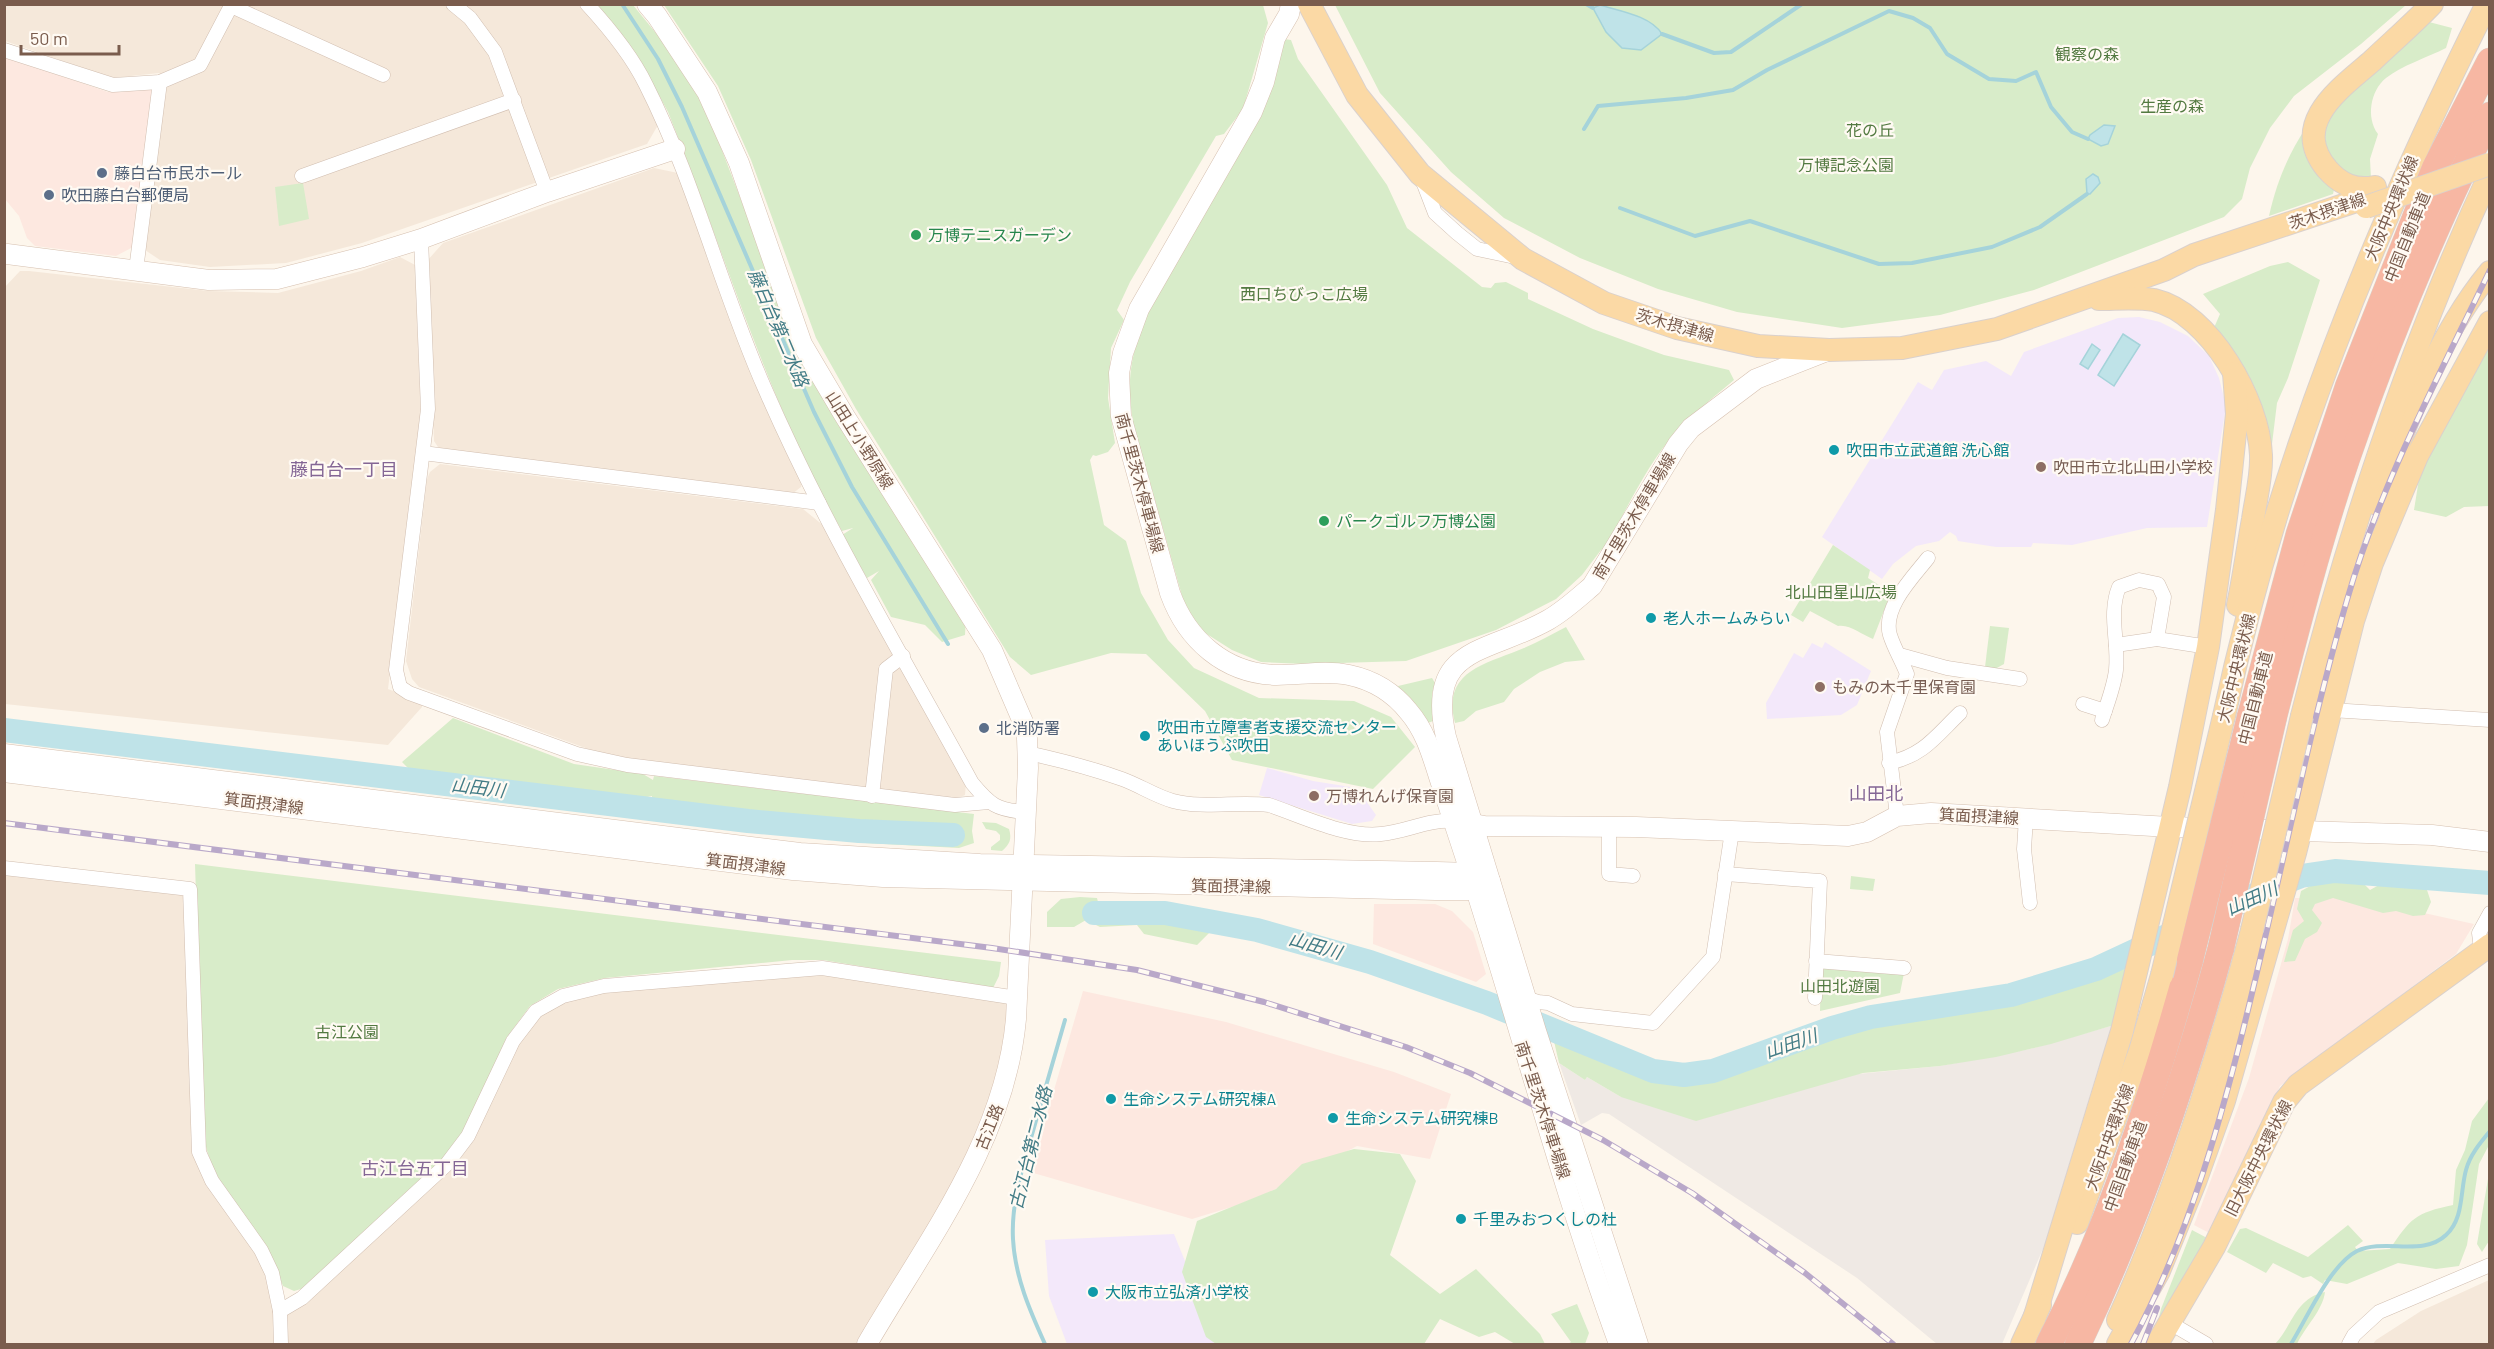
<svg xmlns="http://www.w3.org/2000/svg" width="2494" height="1349" font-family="Barlow,'Noto Sans JP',sans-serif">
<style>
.residential{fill:#f5e8da}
.commercial{fill:#fde8e0}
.industrial{fill:#efe9e4}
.education{fill:#f3e8fa}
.green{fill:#d8ecc9}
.water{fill:#bfe3e8;stroke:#a5d3da;stroke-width:1.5}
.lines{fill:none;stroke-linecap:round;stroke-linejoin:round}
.stream{stroke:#a5d3da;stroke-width:4}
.river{stroke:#bfe3e8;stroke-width:24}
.street-casing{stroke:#d1beb0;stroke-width:15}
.secondary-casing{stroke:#d6c0b0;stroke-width:21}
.primary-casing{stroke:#dad1cd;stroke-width:24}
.highway-casing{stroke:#dad1cd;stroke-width:27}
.street{stroke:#fff;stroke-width:14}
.secondary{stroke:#fff;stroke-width:20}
.primary{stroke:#fbd9a5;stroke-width:22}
.highway{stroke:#f7b7a3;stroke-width:26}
.rail-casing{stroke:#b9a8c9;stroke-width:6}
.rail{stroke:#fffaf3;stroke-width:4;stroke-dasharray:11;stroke-linecap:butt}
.primary-bridge-casing{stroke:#dad1cd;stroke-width:24;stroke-linecap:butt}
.highway-bridge-casing{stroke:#dad1cd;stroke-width:27;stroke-linecap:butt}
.primary-bridge{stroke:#fbd9a5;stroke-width:22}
.highway-bridge{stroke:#f7b7a3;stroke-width:26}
.service-dot{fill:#5c6f8a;stroke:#fffaf3;stroke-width:2}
.leisure-dot{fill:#2e9e5b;stroke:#fffaf3;stroke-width:2}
.culture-dot{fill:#0f9aa8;stroke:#fffaf3;stroke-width:2}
.education-dot{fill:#8d6e63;stroke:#fffaf3;stroke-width:2}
.labels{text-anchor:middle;stroke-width:4.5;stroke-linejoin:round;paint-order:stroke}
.park-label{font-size:16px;fill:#537a41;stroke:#fffaf3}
.service-label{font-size:16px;fill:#4e5e75;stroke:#fffaf3;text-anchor:start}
.street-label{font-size:16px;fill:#7a5c4d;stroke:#fffaf3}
.leisure-label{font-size:16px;fill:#27864d;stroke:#fffaf3;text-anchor:start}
.culture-label{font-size:16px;fill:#0d838f;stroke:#fffaf3;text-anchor:start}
.education-label{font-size:16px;fill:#785e54;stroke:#fffaf3;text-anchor:start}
.water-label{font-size:18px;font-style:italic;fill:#437c86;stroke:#fffaf3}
.neighbourhood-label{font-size:18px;fill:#846695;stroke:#fffaf3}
</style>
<rect width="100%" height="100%" fill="#fdf6ec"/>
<!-- residential -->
<g class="residential">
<path d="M5 5H579L605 34 640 85 658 125 647 144 362 243 286 263 210 267 160 260 145 250 165 80 159 73 112 78 5 41Z"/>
<path d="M654 168 678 173 758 390 802 482 801 487 792 494 443 450 438 447 434 441 427 261 443 243Z"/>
<path d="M400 257 415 265 421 420 388 689 422 702V707L388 745 5 704 4 288 20 271H29L209 291 278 293 361 271Z"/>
<path d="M440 464 803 509 824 526 966 783 965 795 956 799 629 760 599 753 419 687 412 679 406 661 427 479 430 472Z"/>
<path d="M5 868 190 889 199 1152 261 1250 281 1310 446 1165 513 1041 563 996 822 968 1017 998 986 1137 867 1344H5Z"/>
<path d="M2489 1280V1344H2373L2376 1340 2421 1311Z"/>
</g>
<!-- commercial -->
<g class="commercial">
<path d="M4 56 108 92 154 87 133 247 116 256 35 246 27 238 19 216 5 199Z"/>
<path d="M2295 898H2356L2474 924 2456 954 2280 1086 2211 1234 2194 1225 2249 1078 2288 939Z"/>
<path d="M1374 904H1435L1452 911 1473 932 1486 974 1476 982 1373 944Z"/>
<path d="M1083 991 1226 1022 1394 1072 1451 1094 1430 1159 1357 1146 1272 1191 1235 1206 1192 1219 1030 1172Z"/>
</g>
<!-- industrial -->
<path class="industrial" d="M2114 1025 2097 1072 2045 1244 2002 1344H1937L1857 1278 1609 1114 1602 1113 1581 1125 1559 1063 1585 1080 1587 1077 1621 1097 1940 1066 2030 1049Z"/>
<!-- education -->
<g class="education">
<path d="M2139 317 2160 322 2188 336 2209 356 2219 378 2226 406 2207 527 2147 528 2072 545 2033 543 2031 547H1996L1958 541 1956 536 1950 532 1939 541 1916 546 1893 564 1882 579 1822 537 1918 382 1932 390 1944 370 1986 361 2011 376 2024 352 2118 318Z"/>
<path d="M1825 642 1871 671 1857 705 1841 715 1767 719 1766 703 1794 653 1803 658 1812 643 1822 648Z"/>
<path d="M1267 768 1313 781 1357 788 1376 815 1372 821 1352 824 1259 795Z"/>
<path d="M1174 1234 1191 1276 1265 1344H1067L1049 1296 1045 1240Z"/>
</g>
<!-- green -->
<g class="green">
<path d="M596 5H633L673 54 703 101 798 348 966 616 965 635 942 642 925 625 891 617 871 580 879 571 867 578 842 535 853 528 842 531C766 399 725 252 668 112 648 74 625 37 596 5Z"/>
<path d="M664 5H1263L1268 23 1243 109 1224 134 1216 136 1130 282 1117 310 1124 320 1111 348 1108 398 1115 443 1108 452 1096 456 1093 455 1090 460 1104 525 1126 541 1141 593 1168 640 1194 668 1259 698 1354 701 1391 717 1415 747 1373 789 1232 760 1205 711 1146 654 1111 653 1031 675 1010 657 856 409 816 338 751 160 718 86Z"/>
<path d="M1335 5H2406L2361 44 2294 96 2270 128 2250 168 2242 199 2224 217 2034 290 1940 315 1842 328 1737 312 1658 289 1580 258 1504 218 1451 172 1380 93Z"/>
<path d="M2429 22 2452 28 2446 48C2428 57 2401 66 2386 78 2370 91 2366 118 2378 134L2370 159 2371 179H2356L2329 159 2323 128 2330 111Z"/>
<path d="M1284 39 1291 40 1298 59 1387 185 1407 228 1482 287 1491 288 1495 283 1506 282 1528 293V299L1593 329 1664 355 1729 370 1734 380C1715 396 1695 412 1678 430 1647 463 1627 509 1605 548L1601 550 1582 575 1556 599 1496 630 1406 661 1305 664 1261 662 1232 650 1202 631 1186 610 1133 422C1126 380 1131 358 1144 319Z"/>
<path d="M2305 129 2335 185 2333 194 2269 216C2276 184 2287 157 2305 129Z"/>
<path d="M303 183 309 219 279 226 275 187Z"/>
<path d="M2288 262 2320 280 2288 378 2277 403 2272 444 2268 454 2213 330 2220 314 2203 294 2270 266Z"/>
<path d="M2489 345V506L2464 507 2446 517 2414 510 2422 460Z"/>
<path d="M1833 545 1870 570 1868 578 1882 587 1887 586 1892 590 1873 639C1862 635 1850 624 1838 626L1810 611 1803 622 1791 615Z"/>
<path d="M1990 626 2009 628 2004 664 1995 669 1985 667Z"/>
<path d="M1566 627 1585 660 1565 662 1540 672 1514 689 1504 702 1476 711 1464 721 1455 723C1441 670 1487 664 1524 648 1538 642 1552 634 1566 627Z"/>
<path d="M1432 678 1435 683 1432 694 1433 721 1428 723 1399 690 1398 686Z"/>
<path d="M453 718 574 764 643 774 653 780 654 776 974 814 972 831 974 843 959 848 865 843 857 836 863 825 897 826 652 801V796L637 799 409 769 402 762Z"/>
<path d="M982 822 996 823 1009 829C1012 839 1010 844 1002 851L991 850V847L1000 840V835L996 831 986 829Z"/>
<path d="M195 864 1001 962 999 976 993 988 823 960H792L605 978 558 989 530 1006 507 1037 463 1133 441 1161 308 1287 294 1291 283 1286C264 1235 212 1189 204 1137Z"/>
<path d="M1851 876 1875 879 1873 891 1850 889Z"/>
<path d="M2336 879 2364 884 2370 890 2388 880 2401 882 2405 887H2426L2431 902 2425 915 2413 916 2396 911 2383 913 2333 898 2315 904 2312 910 2322 923 2317 932 2305 939 2295 961 2284 962 2293 930 2304 921 2297 909 2301 891 2314 884Z"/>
<path d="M1080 897 1097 898 1100 910 1162 919 1205 914 1212 930 1197 945 1144 934 1137 925 1100 927 1086 920 1074 927H1047V912L1061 899Z"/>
<path d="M2130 962 2114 1025 2051 1044 1996 1057 1940 1066 1863 1073 1696 1121 1621 1097 1587 1077 1585 1080 1559 1063 1553 1037C1586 1051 1641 1078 1675 1081 1688 1082 1700 1079 1712 1077L1847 1031 1872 1025 1997 1005 2079 982Z"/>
<path d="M1821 964 1904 973 1900 993 1820 1011Z"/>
<path d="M2489 1098V1145L2479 1164 2467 1245 2459 1266 2436 1269 2398 1263 2347 1284 2325 1280 2323 1284 2311 1276 2303 1278 2273 1263 2266 1273 2227 1252 2240 1229 2246 1228 2308 1257 2348 1225 2363 1241 2355 1247 2358 1251 2390 1249C2411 1218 2415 1213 2453 1205L2456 1170 2465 1150 2472 1121Z"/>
<path d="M1354 1149 1400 1154 1416 1181 1390 1255 1440 1294 1476 1269 1540 1334 1545 1344H1515L1495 1332 1479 1337 1440 1319 1424 1344H1216L1206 1337 1182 1272 1197 1221 1276 1189 1302 1164Z"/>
<path d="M2489 1173V1241L2482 1252 2477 1244Z"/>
<path d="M2192 1230 2209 1239 2158 1322 2161 1309Z"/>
<path d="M2325 1292C2323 1310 2305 1327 2297 1344H2275C2292 1327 2295 1298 2325 1292Z"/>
<path d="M1577 1304 1589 1333 1585 1344H1568L1571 1342 1551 1314Z"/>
</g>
<!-- water -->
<g class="water">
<path d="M1600 5C1620 11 1651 16 1662 34L1641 50 1622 48 1606 32 1593 8Z"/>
<path d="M2104 125 2115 126 2108 144 2101 146 2088 139 2090 135Z"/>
<path d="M2093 174 2098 177 2100 183 2090 194H2087L2086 179Z"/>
<path d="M2123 334 2140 345 2114 386 2098 375Z"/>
<path d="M2092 344 2100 350 2088 369 2080 364Z"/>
</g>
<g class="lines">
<!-- stream -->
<g class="stream">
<path d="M622 4 658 59 682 107 814 412 852 487 948 644"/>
<path d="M1586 4 1593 8"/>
<path d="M1662 34 1714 53 1731 52 1802 4"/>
<path d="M1584 129 1598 106 1686 98 1733 90 1767 70 1889 11 1913 18 1930 28 1947 54 1989 79 2016 81 2036 72 2051 107 2072 132 2088 139"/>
<path d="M1620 208 1695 236 1750 221 1879 264 1912 263 1992 247 2040 227 2087 194"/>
<path d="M1045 1344C1030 1311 1015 1277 1013 1239 1011 1202 1023 1166 1033 1131 1044 1094 1054 1057 1065 1020"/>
<path d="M2291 1344C2307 1318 2330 1265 2357 1251 2385 1238 2423 1257 2446 1235 2464 1219 2460 1191 2466 1170 2470 1155 2480 1143 2490 1131"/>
</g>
<!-- river -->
<g class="river">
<path d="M4 730 748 821 859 831 953 835"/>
<path d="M1094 913H1165L1257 930 1370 962 1487 1003 1653 1071 1684 1075 1713 1071 1832 1028 1871 1017 2011 995 2096 969 2270 888 2301 876 2335 871 2490 883"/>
</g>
<!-- street casing -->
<g class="street-casing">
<g id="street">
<path d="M453 4 470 18 495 52 547 192"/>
<path d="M587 4C609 28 632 56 646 85 695 182 721 290 765 389 824 525 901 653 972 783 990 805 997 810 1025 812"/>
<path d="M231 6 383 75"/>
<path d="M4 50 113 85 160 82 200 65 232 4"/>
<path d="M302 176 514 100"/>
<path d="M1422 179 1435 213 1457 233 1477 249 1515 257"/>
<path d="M421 239 428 409 396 670 400 687 409 693 577 754 627 765 955 805 989 802"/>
<path d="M136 270 160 82"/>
<path d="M423 453 819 503"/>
<path d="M2116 645 2157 639 2208 647"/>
<path d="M1900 655 1947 668 2020 679"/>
<path d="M2083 704 2105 711"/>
<path d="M2331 710 2490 720"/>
<path d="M2102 720C2107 704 2114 687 2116 670 2119 642 2108 614 2119 587L2139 580 2158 584 2164 597 2157 639"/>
<path d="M1028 753C1060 760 1091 768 1122 779 1139 785 1155 796 1173 801 1204 809 1237 801 1269 805 1302 816 1346 838 1381 834 1406 832 1428 819 1454 821"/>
<path d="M1889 763C1924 755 1935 737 1960 713"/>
<path d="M872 796 886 669 903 656"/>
<path d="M1897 816 1887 732 1907 674C1902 661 1894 648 1890 635 1882 608 1913 577 1928 558"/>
<path d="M2026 818 2024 849 2030 903"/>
<path d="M1609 827V874L1633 876"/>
<path d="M4 868 190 889 199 1152 212 1181 261 1250 272 1273 280 1311 281 1344"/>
<path d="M1725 874 1820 881 1815 998"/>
<path d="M2481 949 2479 933 2490 913"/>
<path d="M1816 961 1904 968"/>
<path d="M1522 997 1538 1002 1548 1003 1572 1014 1653 1023 1713 957 1732 831"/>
<path d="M280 1311 302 1298 446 1165 468 1136 513 1041 536 1011 563 996 604 986 822 968 1017 998"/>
<path d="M2170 1323 2206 1344"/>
<path d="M2349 1344 2354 1335 2379 1312 2490 1265"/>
</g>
</g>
<!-- secondary casing -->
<g class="secondary-casing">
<g id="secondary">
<path d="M647 4 657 16 707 92 739 163 802 344 844 415 992 650 1023 722 1027 738 1028 768 1016 1019C1005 1141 927 1241 867 1344"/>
<path d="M1291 4 1289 14 1275 38 1264 82 1252 112 1139 309 1123 353 1119 373 1121 416 1170 593C1187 640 1225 674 1277 675 1301 675 1326 670 1349 675 1373 680 1394 693 1409 712 1427 733 1433 759 1442 786 1451 813 1460 840 1469 868 1520 1026 1562 1188 1619 1344"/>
<path d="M7 254 209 280 277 279 363 257 421 239 547 192 675 149"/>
<path d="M4 754 800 853 980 864 1437 872 1471 873 1482 878"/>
<path d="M4 772 793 870 883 877 1436 890H1476L1490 881"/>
<path d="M1464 823 1484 826 1636 827 1848 836 1867 832 1897 816 1931 813 2170 827 2432 835 2490 842"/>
<path d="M1638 1344 1536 1031 1446 737C1425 645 1488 654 1548 620 1564 611 1578 598 1592 586L1678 444 1691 428 1756 379 1827 351"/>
</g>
</g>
<!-- primary casing -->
<g class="primary-casing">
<g id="primary">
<path d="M1309 4 1357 95 1420 174 1523 259 1604 303 1677 328 1758 346 1829 350 1902 348 1997 329 2164 270 2194 255 2371 196"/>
<path d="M2375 187C2355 191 2340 184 2327 169 2289 123 2341 88 2372 61 2392 42 2413 24 2432 4"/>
<path d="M2099 299C2116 299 2137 297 2154 300 2210 313 2259 401 2261 455 2262 476 2256 498 2253 519 2248 547 2244 576 2238 605"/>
<path d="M2377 504C2404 426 2437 336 2490 272"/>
<path d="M2224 716C2277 468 2373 230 2487 4"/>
<path d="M2302 716C2349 530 2409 348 2490 174"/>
<path d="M2077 1223 2140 1051 2162 975"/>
<path d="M2034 1319 2122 1031 2180 787 2208 647 2227 510 2237 414 2234 373"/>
<path d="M2118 1320C2175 1194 2216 1064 2252 930"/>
<path d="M2022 1344 2040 1305"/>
<path d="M2118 1344 2159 1271 2195 1182 2224 1101 2295 853 2353 621 2372 563 2417 456 2490 322"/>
<path d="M2157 1344 2214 1247 2284 1102 2298 1085 2490 945"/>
</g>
</g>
<!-- highway casing -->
<g class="highway-casing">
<g id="highway">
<path d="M2274 716C2296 630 2318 543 2347 458 2387 341 2434 226 2490 115"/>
<path d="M2250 717 2299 534 2348 387 2435 168 2490 61"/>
<path d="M2049 1344C2111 1223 2154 1091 2190 960"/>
<path d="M2078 1344C2139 1217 2184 1084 2221 948"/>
</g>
</g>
<!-- street -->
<use href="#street" class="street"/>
<!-- secondary -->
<use href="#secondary" class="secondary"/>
<!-- primary -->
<use href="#primary" class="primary"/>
<!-- highway -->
<use href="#highway" class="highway"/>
<!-- rail casing -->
<g class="rail-casing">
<g id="rail">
<path d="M4 823 992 948 1137 970 1264 1002 1406 1047 1470 1073 1603 1140 1692 1193 1805 1273 1893 1344"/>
<path d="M2131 1344C2191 1233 2224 1111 2253 989 2284 860 2310 728 2347 600 2380 485 2438 378 2490 270"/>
<path d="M2143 1344 2157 1308"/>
</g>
</g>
<!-- rail -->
<use href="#rail" class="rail"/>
<!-- primary-bridge casing -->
<g class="primary-bridge-casing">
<g id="primary-bridge">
<path d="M2366 207 2490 164"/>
<path d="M2252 930 2302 716"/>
<path d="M2162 975 2224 716"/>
</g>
</g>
<!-- highway-bridge casing -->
<g class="highway-bridge-casing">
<g id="highway-bridge">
<path d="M2221 948 2274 716"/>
<path d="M2190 960 2250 717"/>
</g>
</g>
<!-- primary-bridge -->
<use href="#primary-bridge" class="primary-bridge"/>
<!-- highway-bridge -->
<use href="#highway-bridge" class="highway-bridge"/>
</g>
<!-- markers -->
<g class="service-dot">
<circle cx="102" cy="173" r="6"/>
<circle cx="49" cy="195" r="6"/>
<circle cx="984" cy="728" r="6"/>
</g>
<g class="leisure-dot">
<circle cx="916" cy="235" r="6"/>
<circle cx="1324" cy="521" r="6"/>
</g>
<g class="culture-dot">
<circle cx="1834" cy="450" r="6"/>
<circle cx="1651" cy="618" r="6"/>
<circle cx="1145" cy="736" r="6"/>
<circle cx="1111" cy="1099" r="6"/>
<circle cx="1333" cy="1118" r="6"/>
<circle cx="1461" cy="1219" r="6"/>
<circle cx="1093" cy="1292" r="6"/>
</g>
<g class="education-dot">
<circle cx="2041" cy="467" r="6"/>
<circle cx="1820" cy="687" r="6"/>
<circle cx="1314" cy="796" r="6"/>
</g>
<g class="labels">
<!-- park labels -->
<g class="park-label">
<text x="2087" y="60">観察の森</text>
<text x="2172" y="112">生産の森</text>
<text x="1870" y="136">花の丘</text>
<text x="1846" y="171">万博記念公園</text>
<text x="1304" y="300">西口ちびっこ広場</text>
<text x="1841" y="598">北山田星山広場</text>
<text x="1840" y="992">山田北遊園</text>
<text x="347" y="1038">古江公園</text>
</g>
<!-- service labels -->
<g class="service-label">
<text x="114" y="179">藤白台市民ホール</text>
<text x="61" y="201">吹田藤白台郵便局</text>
<text x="996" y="734">北消防署</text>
</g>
<!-- street labels -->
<g class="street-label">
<text transform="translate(2391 208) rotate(-67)" y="6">大阪中央環状線</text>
<text transform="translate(2327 211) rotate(-19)" y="6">茨木摂津線</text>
<text transform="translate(2407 237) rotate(-68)" y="6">中国自動車道</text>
<text transform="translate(1675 325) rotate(16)" y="6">茨木摂津線</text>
<text transform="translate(860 440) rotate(58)" y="6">山田上小野原線</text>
<text transform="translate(1140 483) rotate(75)" y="6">南千里茨木停車場線</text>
<text transform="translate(1634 516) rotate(-59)" y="6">南千里茨木停車場線</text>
<text transform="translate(2236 668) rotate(-76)" y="6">大阪中央環状線</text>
<text transform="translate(2255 698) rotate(-76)" y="6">中国自動車道</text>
<text transform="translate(264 803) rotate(7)" y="6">箕面摂津線</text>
<text transform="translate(1979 816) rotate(3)" y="6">箕面摂津線</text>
<text transform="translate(746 864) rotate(7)" y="6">箕面摂津線</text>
<text transform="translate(1231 886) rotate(1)" y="6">箕面摂津線</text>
<text transform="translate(1543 1110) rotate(72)" y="6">南千里茨木停車場線</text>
<text transform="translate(989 1127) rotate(-68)" y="6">古江路</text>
<text transform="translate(2109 1137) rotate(-70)" y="6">大阪中央環状線</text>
<text transform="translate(2258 1158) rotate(-63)" y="6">旧大阪中央環状線</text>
<text transform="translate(2125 1166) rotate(-70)" y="6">中国自動車道</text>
</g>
<!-- leisure labels -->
<g class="leisure-label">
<text x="928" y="241">万博テニスガーデン</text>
<text x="1336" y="527">パークゴルフ万博公園</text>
</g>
<!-- culture labels -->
<g class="culture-label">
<text x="1846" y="456">吹田市立武道館 洗心館</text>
<text x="1663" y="624">老人ホームみらい</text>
<text x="1157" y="733">吹田市立障害者支援交流センター<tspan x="1157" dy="18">あいほうぷ吹田</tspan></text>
<text x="1123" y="1105">生命システム研究棟A</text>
<text x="1345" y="1124">生命システム研究棟B</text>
<text x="1473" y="1225">千里みおつくしの杜</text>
<text x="1105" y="1298">大阪市立弘済小学校</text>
</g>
<!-- education labels -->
<g class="education-label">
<text x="2053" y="473">吹田市立北山田小学校</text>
<text x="1832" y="693">もみの木千里保育園</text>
<text x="1326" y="802">万博れんげ保育園</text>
</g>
<!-- water labels -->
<g class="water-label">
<text transform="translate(778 328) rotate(67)" y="6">藤白台第二水路</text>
<text transform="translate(478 788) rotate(7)" y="6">山田川</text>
<text transform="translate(2252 899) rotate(-24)" y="6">山田川</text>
<text transform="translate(1315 946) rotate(16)" y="6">山田川</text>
<text transform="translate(1791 1044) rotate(-19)" y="6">山田川</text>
<text transform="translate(1031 1148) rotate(-76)" y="6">古江台第二水路</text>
</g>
<!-- neighbourhood labels -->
<g class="neighbourhood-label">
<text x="344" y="476">藤白台一丁目</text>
<text x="1876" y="800">山田北</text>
<text x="415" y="1175">古江台五丁目</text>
</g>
</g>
<!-- border -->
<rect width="2494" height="1349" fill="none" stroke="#7a5c4d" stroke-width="12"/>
<!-- scale -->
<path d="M21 45v9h98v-9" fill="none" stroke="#7a5c4d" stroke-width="3"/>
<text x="30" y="45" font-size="18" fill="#7a5c4d" stroke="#fffaf3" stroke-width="4.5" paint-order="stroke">50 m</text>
</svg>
